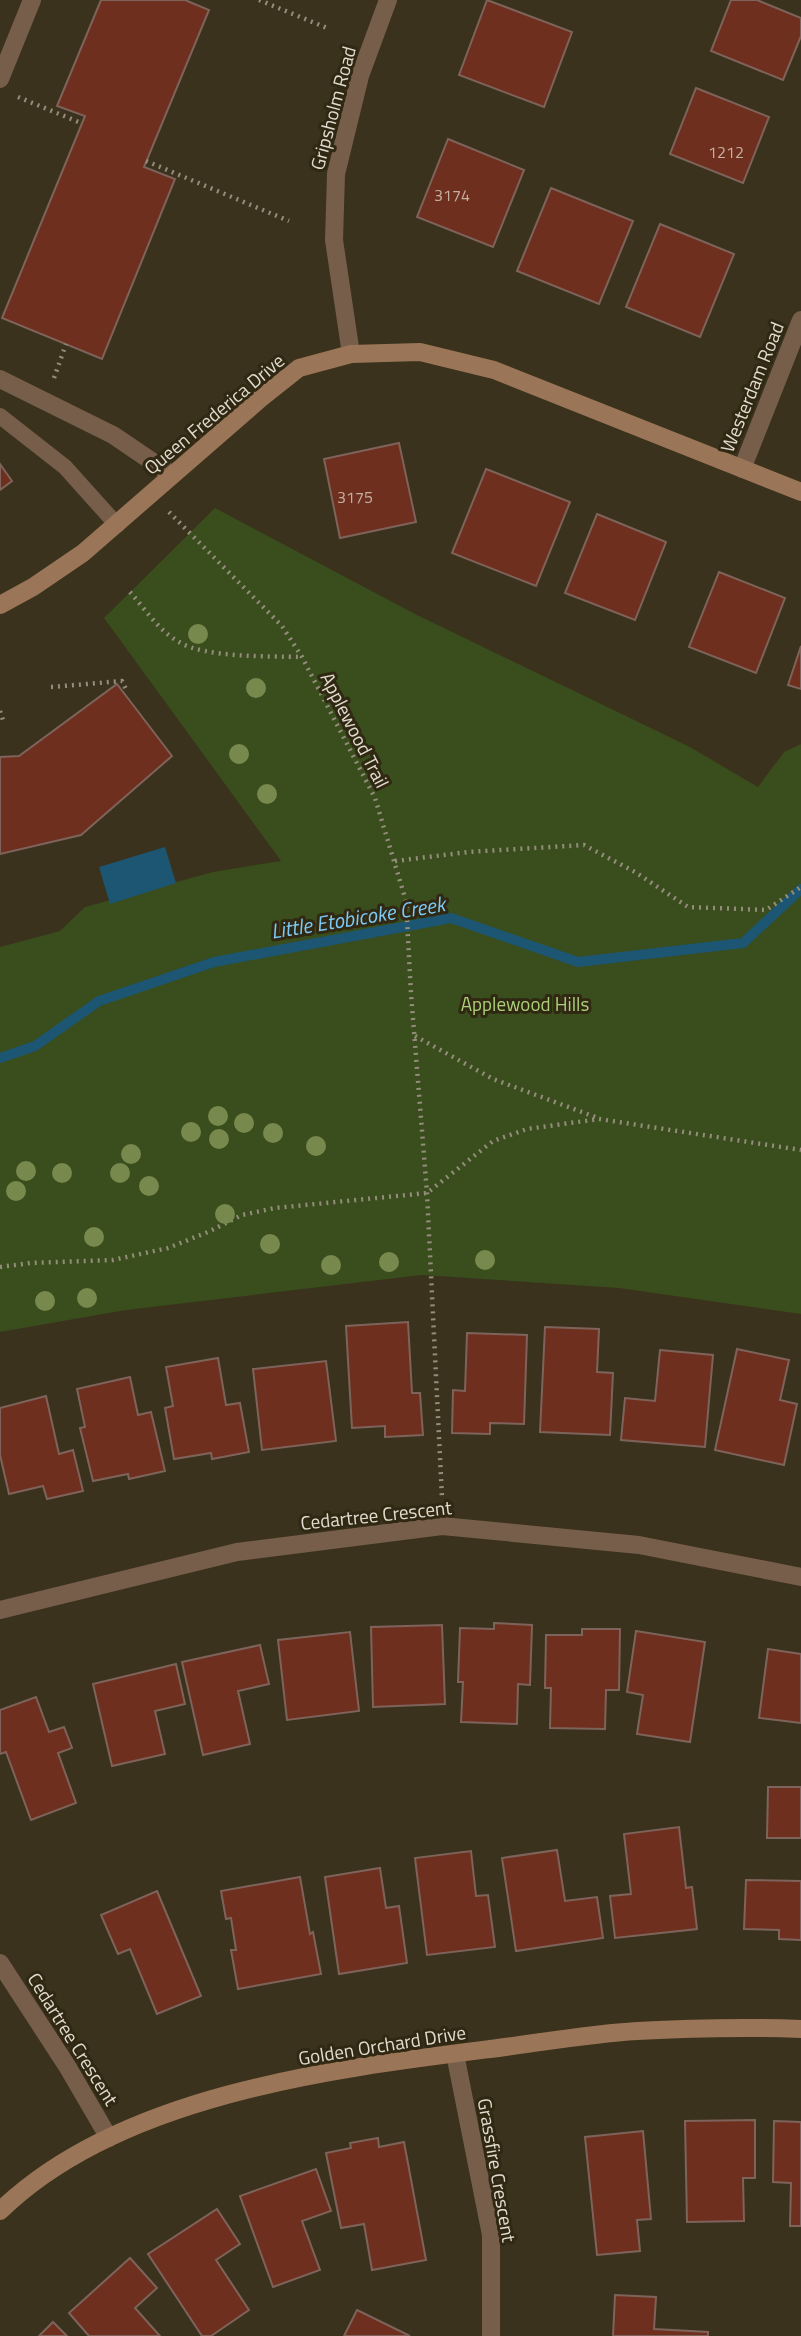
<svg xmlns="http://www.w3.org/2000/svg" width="801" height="2336" font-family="'Titillium Web',sans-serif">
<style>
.green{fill:#394d1d}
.water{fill:#1c5673}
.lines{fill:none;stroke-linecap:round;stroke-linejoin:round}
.stream{stroke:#1c5673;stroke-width:10}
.building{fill:#6e2f1e;stroke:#7e635b;stroke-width:2}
.path{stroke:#948d7c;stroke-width:4.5;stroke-dasharray:2 5;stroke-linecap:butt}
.lane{stroke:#765e4b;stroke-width:16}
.street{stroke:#765e4b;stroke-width:18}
.secondary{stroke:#9b7557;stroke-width:18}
.tree{fill:#78894e}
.labels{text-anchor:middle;stroke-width:6;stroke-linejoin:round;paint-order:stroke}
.number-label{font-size:16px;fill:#c4b1a3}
.street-label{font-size:19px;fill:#e1dccf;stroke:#302812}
.park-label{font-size:19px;fill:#aad177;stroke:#302812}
.water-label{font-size:21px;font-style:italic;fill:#7ccaf6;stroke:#302812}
</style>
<rect width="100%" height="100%" fill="#3a321c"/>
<!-- green -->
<path class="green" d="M215 508 417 615 690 747 758 787 784 752 801 744V1314L619 1288 422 1275 126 1310 0 1332V947L60 931 85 907 213 872 281 861 104 618Z"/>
<!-- water -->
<path class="water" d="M165 847 176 883 110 904 99 867Z"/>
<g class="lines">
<!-- stream -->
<path class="stream" d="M0 1058 35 1046 99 1001 214 962 451 918 578 962 743 943 801 889"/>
</g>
<!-- building -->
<g class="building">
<path d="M101 0H185L209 10 144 167 175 179 102 359 2 318 85 116 57 106Z"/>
<path d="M487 0 572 32 544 107 459 75Z"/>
<path d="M731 0H757L801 18V36L783 80 711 51Z"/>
<path d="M696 88 769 117 743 183 670 154Z"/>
<path d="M448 139 524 170 493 247 417 217Z"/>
<path d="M551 188 633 221 599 304 517 271Z"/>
<path d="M660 224 734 254 700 337 626 307Z"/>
<path d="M399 443 416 522 340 538 324 459Z"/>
<path d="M0 464 12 481 0 490Z"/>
<path d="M486 469 570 502 536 586 452 553Z"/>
<path d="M597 514 666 542 635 620 565 593Z"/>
<path d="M719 572 785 598 756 673 689 647Z"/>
<path d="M801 646V689L788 685Z"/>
<path d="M117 684 172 756 81 835 0 854V757L19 756Z"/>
<path d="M408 1322 412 1393H420L423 1435 385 1437V1426L352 1428 346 1326Z"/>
<path d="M545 1327 599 1329 597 1372 613 1373 610 1435 540 1432Z"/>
<path d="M467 1333 527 1335 524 1424 490 1423V1434L452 1433 453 1390 465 1391Z"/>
<path d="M737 1349 789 1360 780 1400 797 1404 784 1465 715 1450Z"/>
<path d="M660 1350 713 1355 705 1447 621 1440 625 1398 655 1401Z"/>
<path d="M218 1358 226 1405 240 1403 249 1452 212 1459 211 1453 174 1459 165 1408 173 1406 166 1367Z"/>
<path d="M326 1361 336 1441 262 1450 253 1369Z"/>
<path d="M130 1377 138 1415 151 1412 165 1471 129 1479 128 1474 93 1481 80 1428 85 1427 77 1389Z"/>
<path d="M46 1396 59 1454 73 1450 83 1491 47 1499 43 1486 9 1494 0 1455V1408Z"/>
<path d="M494 1623 532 1625 530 1685 518 1684 517 1724 461 1722 463 1682H458L460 1628 494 1629Z"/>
<path d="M442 1625 445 1704 373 1707 371 1627Z"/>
<path d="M582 1629H620L619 1690H606L605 1729 550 1728 551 1688H545L546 1635H582Z"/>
<path d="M636 1631 705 1642 690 1742 637 1734 643 1695 627 1692Z"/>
<path d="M350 1632 359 1711 287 1720 278 1640Z"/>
<path d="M260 1645 269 1684 238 1691 250 1744 203 1755 182 1662Z"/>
<path d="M768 1649 801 1654V1723L759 1718Z"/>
<path d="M176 1664 185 1704 155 1711 165 1754 112 1766 93 1684Z"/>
<path d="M36 1697 49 1732 64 1727 72 1748 58 1753 76 1803 31 1820 6 1752 0 1754V1710Z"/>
<path d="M768 1787H801V1838H767Z"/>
<path d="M679 1827 686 1888 692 1887 697 1929 615 1938 610 1896 631 1894 624 1834Z"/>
<path d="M557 1850 565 1901 597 1897 603 1938 516 1951 502 1858Z"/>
<path d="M471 1851 476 1896 488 1895 495 1947 427 1955 415 1858Z"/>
<path d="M380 1868 386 1908 399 1906 407 1963 339 1974 325 1877Z"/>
<path d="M300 1877 310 1934 313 1932 321 1974 238 1989 231 1950H236L231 1918 226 1919 221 1891Z"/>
<path d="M746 1880 801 1881V1940L779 1939V1930L744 1929Z"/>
<path d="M157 1891 201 1996 157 2014 130 1949 118 1954 101 1915Z"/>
<path d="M755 2120V2178H743L744 2221 687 2222 685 2121Z"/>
<path d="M774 2121 801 2122V2226H790L791 2183 773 2182Z"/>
<path d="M643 2131 651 2219 637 2220 640 2251 597 2255 585 2137Z"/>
<path d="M378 2138 379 2147 404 2142 426 2260 372 2270 364 2224 341 2228 326 2153 351 2148 350 2143Z"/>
<path d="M316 2169 331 2211 302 2221 320 2270 273 2287 240 2196Z"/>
<path d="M217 2209 240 2244 216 2260 249 2310 211 2336H202L148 2254Z"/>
<path d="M130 2258 157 2288 135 2308 160 2336H89L69 2313Z"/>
<path d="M615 2295 656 2297 654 2329 708 2332V2336H613Z"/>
<path d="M357 2310 410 2336H344Z"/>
<path d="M53 2322 67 2336H39Z"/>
</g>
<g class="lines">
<!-- path -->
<g class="path">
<path d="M259 0 327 28"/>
<path d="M18 97 81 123"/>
<path d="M146 161 289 221"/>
<path d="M54 378 66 344"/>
<path d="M169 512 282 626 302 657 375 798 406 901 411 994 427 1193 442 1498"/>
<path d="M130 592C145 609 159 631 179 642 205 658 269 656 301 657"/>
<path d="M51 687 122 681 126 689"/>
<path d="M0 711 3 720"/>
<path d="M395 861 468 852 584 845 635 872 688 907 766 910 801 887"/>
<path d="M415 1036 493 1079 598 1118"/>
<path d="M0 1267 30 1263 113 1260 168 1248 208 1232 242 1215 275 1208 427 1193 493 1141 527 1129 599 1119 801 1150"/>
</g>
<!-- lane -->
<path class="lane" d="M0 416 65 467 117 525"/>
<!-- street -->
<g class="street">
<path d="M0 79 32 0"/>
<path d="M351 354 334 240 336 174 360 76 388 0"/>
<path d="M0 379 113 435 172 475"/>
<path d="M742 469 801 320"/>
<path d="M0 1610 237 1552 442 1526 639 1545 801 1577"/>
<path d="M0 1963 67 2066 109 2138"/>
<path d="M455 2054 491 2235V2336"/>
</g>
<!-- secondary -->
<g class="secondary">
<path d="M0 605 33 587 83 553 260 399 299 368 351 354 420 352 494 370 801 492"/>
<path d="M0 2211C119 2095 331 2069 490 2049 538 2043 588 2034 637 2031 692 2028 746 2027 801 2029"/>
</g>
</g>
<!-- trees -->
<g class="tree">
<circle cx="198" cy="634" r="10"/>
<circle cx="256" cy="688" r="10"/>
<circle cx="239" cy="754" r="10"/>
<circle cx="267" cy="794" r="10"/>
<circle cx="218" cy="1116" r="10"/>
<circle cx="244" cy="1123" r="10"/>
<circle cx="191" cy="1132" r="10"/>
<circle cx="273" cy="1133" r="10"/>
<circle cx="219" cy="1139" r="10"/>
<circle cx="316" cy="1146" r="10"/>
<circle cx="131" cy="1154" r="10"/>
<circle cx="26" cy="1171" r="10"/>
<circle cx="62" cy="1173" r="10"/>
<circle cx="120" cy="1173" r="10"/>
<circle cx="149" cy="1186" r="10"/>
<circle cx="16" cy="1191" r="10"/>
<circle cx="225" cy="1214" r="10"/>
<circle cx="94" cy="1237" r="10"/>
<circle cx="270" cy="1244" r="10"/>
<circle cx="485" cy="1260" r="10"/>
<circle cx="389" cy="1262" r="10"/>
<circle cx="331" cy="1265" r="10"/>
<circle cx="87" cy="1298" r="10"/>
<circle cx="45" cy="1301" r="10"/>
</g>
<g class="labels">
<!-- number labels -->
<g class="number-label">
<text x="726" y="158">1212</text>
<text x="452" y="201">3174</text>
<text x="355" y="503">3175</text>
</g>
<!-- street labels -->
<g class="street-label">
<text transform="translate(333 108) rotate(-75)" y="7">Gripsholm Road</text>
<text transform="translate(752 387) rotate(-68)" y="7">Westerdam Road</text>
<text transform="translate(214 414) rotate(-40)" y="7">Queen Frederica Drive</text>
<text transform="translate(355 730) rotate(63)" y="7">Applewood Trail</text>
<text transform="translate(376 1515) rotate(-6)" y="7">Cedartree Crescent</text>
<text transform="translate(73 2039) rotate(58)" y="7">Cedartree Crescent</text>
<text transform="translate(382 2045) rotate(-9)" y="7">Golden Orchard Drive</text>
<text transform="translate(497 2170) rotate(80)" y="7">Grassfire Crescent</text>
</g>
<!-- park labels -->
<g class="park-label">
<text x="525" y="1011">Applewood Hills</text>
</g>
<!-- water labels -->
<g class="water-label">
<text transform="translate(358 918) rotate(-9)" y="7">Little Etobicoke Creek</text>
</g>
</g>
</svg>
